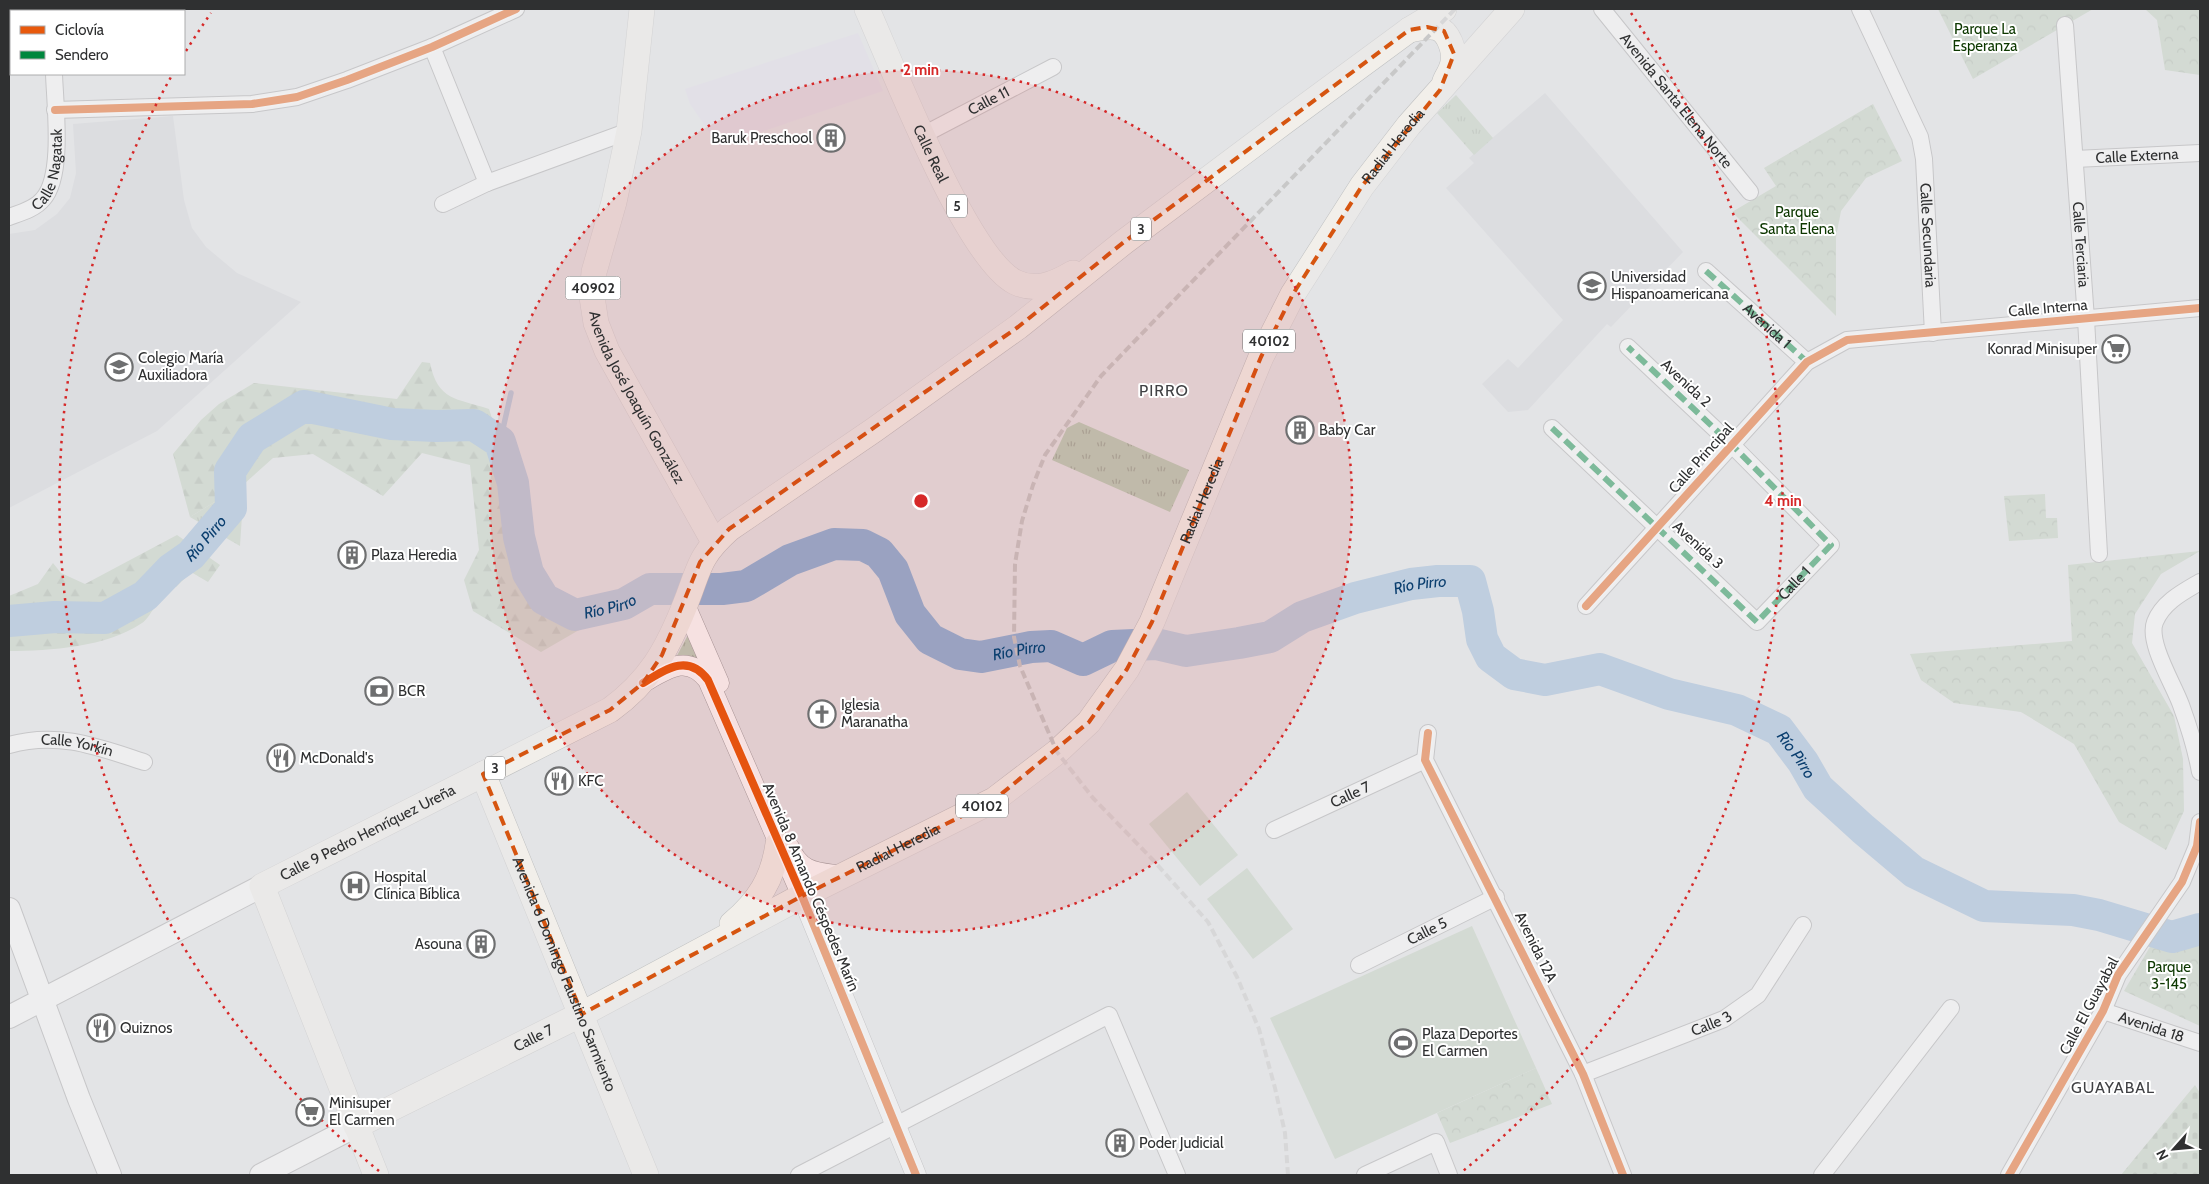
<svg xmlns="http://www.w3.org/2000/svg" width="2209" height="1184" font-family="Cabin,sans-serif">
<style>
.commercial{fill:#e0dce9}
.built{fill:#d2d5da}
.grass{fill:url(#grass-tufts)}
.forest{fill:url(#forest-firs)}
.cemetery{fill:url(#cemetery-stones)}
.park{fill:url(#park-crowns)}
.pitch{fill:#becebc}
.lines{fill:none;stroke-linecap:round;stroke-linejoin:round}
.stream{stroke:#92b3d7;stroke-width:5.5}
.river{stroke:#92b3d7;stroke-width:32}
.minor-casing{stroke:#a4a4a6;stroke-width:18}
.tertiary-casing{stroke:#a4a4a6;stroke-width:21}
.secondary-casing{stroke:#a4a4a6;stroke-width:24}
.primary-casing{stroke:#bfc0c1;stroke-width:26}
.minor{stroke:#fbfbfb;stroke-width:16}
.tertiary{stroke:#fbfbfb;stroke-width:20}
.secondary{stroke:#fbfbfb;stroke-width:22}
.primary{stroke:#f2efea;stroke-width:25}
.rail{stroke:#c8c8c8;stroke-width:4;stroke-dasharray:8 4;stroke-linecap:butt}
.quiet{stroke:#00873e;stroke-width:6;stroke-dasharray:12 6;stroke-linecap:butt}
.cycleway-casing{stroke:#fff;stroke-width:11}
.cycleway{stroke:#e8590c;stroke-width:8}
.marked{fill:none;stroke:#d65510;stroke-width:4;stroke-dasharray:10 6;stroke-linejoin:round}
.ring{fill:none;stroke:#d62828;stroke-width:2.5;stroke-dasharray:2.5 5}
.labels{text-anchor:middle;stroke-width:4;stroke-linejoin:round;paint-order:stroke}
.shield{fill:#fff;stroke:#6d6e6f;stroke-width:1}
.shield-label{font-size:14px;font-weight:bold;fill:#2f3031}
.park-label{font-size:15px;fill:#0d3800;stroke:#fff}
.street-label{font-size:15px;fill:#2f3031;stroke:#fff}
.poi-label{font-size:15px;fill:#2f3031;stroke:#fff;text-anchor:start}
.neighbourhood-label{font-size:16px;letter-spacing:1px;fill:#404144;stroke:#fff}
.water-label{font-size:16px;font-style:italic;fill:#0b3f6f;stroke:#fff}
.centre{fill:#d62828;stroke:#fff;stroke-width:2.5}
.ring-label{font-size:15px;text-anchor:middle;font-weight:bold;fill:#d62828;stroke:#fff;stroke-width:4;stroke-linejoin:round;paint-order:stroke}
</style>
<defs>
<pattern id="grass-tufts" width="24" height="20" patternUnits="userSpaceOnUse" patternTransform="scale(1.25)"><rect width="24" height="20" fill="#becebc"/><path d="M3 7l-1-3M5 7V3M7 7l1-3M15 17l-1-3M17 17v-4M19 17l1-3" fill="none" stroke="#a4b1a2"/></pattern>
<pattern id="forest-firs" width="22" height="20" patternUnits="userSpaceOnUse" patternTransform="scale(1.25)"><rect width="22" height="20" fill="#becebc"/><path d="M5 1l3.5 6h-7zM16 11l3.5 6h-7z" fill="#a4b1a2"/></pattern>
<pattern id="cemetery-stones" width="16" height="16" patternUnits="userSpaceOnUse" patternTransform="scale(1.25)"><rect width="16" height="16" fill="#becebc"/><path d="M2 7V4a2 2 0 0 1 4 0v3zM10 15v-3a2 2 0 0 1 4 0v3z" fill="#a4b1a2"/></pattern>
<pattern id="park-crowns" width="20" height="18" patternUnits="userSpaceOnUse" patternTransform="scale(1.25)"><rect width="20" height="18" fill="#becebc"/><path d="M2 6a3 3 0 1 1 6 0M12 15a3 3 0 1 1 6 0" fill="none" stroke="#a4b1a2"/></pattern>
</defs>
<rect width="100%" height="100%" fill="#e3e4e6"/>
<!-- commercial -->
<path class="commercial" d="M858 33 883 91 719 146 690 104 685 89Z"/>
<!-- built -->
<g class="built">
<path d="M1545 93 1683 252 1611 327 1607 324 1528 410 1508 412 1482 384 1508 359 1518 368 1563 320 1446 188 1474 163 1469 158Z"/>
<path d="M173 116 184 200 192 228 206 247 237 273 301 302 157 431 9 508V234L35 230 57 214 70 198 76 173 73 124Z"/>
</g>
<!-- grass -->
<g class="grass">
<path d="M1456 95 1493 138 1474 155 1437 113Z"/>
<path d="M1079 422 1189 470 1170 512 1052 460 1067 428Z"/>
<path d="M244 484 240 546 190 517Z"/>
<path d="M690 631 706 665 670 669Z"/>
</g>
<!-- forest -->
<g class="forest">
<path d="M422 362 430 363C438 401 456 398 489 409L513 483 519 537 528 573 544 599 575 615 624 604 541 652 473 611 464 580 479 550 470 465 422 453 383 496 313 454 273 458 244 484 190 517 173 454 201 420 219 404 254 383 397 399Z"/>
<path d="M177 535 220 565 208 582 191 572 176 587 165 588C160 597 150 618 142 623 107 647 50 651 9 651V596L38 584 53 563 61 573 85 584Z"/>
</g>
<!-- cemetery -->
<path class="cemetery" d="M2195 1085 2200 1093V1175H2121Z"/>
<!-- park -->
<g class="park">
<path d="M70 9H161L128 11H70Z"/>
<path d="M1938 9H2093L1973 79Z"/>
<path d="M2145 9H2200V75L2165 70 2157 20Z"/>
<path d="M1873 104 1902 161 1866 178 1841 211 1836 237V316L1732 212 1776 186 1764 168Z"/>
<path d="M2045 494 2046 518H2057L2058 538 2009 541 2004 496Z"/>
<path d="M2200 551 2161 574 2135 614 2132 643 2174 716 2183 759 2184 811 2166 850 2119 822 2074 744 2021 712 1954 703 1921 680 1910 654 2072 641 2068 565Z"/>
<path d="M2200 939V1026L2124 991 2154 940 2184 943Z"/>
<path d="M1536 1068 1552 1104 1450 1143 1437 1113Z"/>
</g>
<!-- pitch -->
<g class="pitch">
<path d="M1187 792 1238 855 1200 886 1149 824Z"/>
<path d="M1247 868 1293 929 1253 959 1207 899Z"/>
<path d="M1472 926 1536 1068 1335 1159 1270 1018Z"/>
</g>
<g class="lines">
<!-- stream -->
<path class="stream" d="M500 442 511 393"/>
<!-- river -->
<path class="river" id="s1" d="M9 621 55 617 105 618 145 596 171 569 191 555 231 508 230 471 252 438 304 406 392 424 436 426 474 425 500 442 513 483 519 537 528 573 544 599 575 615 624 604 650 589H722L746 586 790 560 834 544 863 545 879 553 893 570 910 614 930 639 960 654 981 657 1031 647 1051 646 1083 660 1112 646 1156 644 1186 651 1239 643 1270 637 1302 617 1355 598 1411 584 1438 581H1470L1478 611 1482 639 1491 657 1514 674 1545 680 1600 669 1669 694 1737 710 1779 730 1803 762 1818 788 1863 829 1914 872 1984 906 2073 910 2099 915 2172 937 2200 929"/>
<!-- minor casing -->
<g class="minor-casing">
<g id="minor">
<path d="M52 9V11"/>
<path id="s2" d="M1602 9 1750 192"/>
<path id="s3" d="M1860 9 1920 137 1924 159 1933 333"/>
<path id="s4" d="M2065 25 2086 319 2099 554"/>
<path d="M432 47 487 183"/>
<path d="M55 110 252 104 297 97 347 80 432 47 516 9"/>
<path id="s5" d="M923 135 1053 67"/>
<path id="s6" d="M2075 159 2200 153"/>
<path d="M443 204 487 183 629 131"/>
<path id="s7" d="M9 217C20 213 35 209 43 199 64 176 55 105 54 74"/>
<path d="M1706 271 1807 362"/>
<path d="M1552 428 1757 622 1831 545 1732 445 1628 347"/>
<path d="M2200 582C2183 592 2163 602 2155 622 2147 642 2174 685 2181 705 2189 727 2196 749 2200 772"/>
<path d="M1586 606 1807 362 1847 340 2200 308"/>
<path d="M1428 733 1425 760 1583 1074 1623 1175"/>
<path id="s8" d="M9 745C58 731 98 747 144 762"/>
<path id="s9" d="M1274 830 1425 760"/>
<path id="s10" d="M1359 965 1496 897"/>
<path id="s11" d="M2103 1011 2200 1043"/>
<path id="s12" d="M1583 1074 1724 1019 1758 995 1803 925"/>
<path d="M799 1175 1109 1015 1177 1175"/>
<path d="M1365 1175 1436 1142 1449 1175"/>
<path d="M1822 1175 1951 1008"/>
<path d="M2009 1175 2103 1011 2118 975 2182 882 2197 846 2200 822"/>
</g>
</g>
<!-- tertiary casing -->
<g class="tertiary-casing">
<g id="tertiary">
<path d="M685 605 719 683"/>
<path d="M644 682C668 668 688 654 708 680L802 896 916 1175"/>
<path d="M789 847C801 874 817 872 843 876"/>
</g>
</g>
<!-- secondary casing -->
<g class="secondary-casing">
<g id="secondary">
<path d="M9 909 79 1099 110 1175"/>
<path d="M9 1017 262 886"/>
<path d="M261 1175 356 1126"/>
</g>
</g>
<!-- primary casing -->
<g class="primary-casing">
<g id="primary">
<path id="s13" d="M642 9 629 131 614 202 594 272 592 297 596 323 607 351 714 542"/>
<path id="s14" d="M867 9C892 65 966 257 1015 282 1035 292 1055 284 1073 273"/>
<path d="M1409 30C1418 29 1428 25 1437 28 1449 32 1455 51 1453 62 1452 69 1448 75 1445 81"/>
<path id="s15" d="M483 774 646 1175"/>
<path d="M732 924C759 901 773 879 778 844"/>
<path id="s16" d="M356 1126 582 1014 802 896 994 800 1057 752 1089 722 1127 669 1152 622 1261 357 1293 294 1362 186 1409 125 1512 9"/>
<path id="s17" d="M376 1175 262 886 610 710C650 681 667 650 685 605 700 568 697 558 729 529L874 430 1018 327 1124 242 1284 122 1409 30 1444 9"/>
</g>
</g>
<!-- minor -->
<use href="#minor" class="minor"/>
<!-- tertiary -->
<use href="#tertiary" class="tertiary"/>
<!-- secondary -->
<use href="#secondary" class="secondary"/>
<!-- primary -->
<use href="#primary" class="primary"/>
<!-- rail -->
<path class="rail" d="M1288 1175 1285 1133 1275 1088 1259 1029 1237 977 1208 922 1154 861 1093 798 1057 752 1020 666 1014 637 1015 564 1022 521 1033 485 1045 455 1101 376 1455 9"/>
<!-- quiet -->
<g class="quiet">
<path id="s18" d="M1706 271 1807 362"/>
<path id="s19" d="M1552 428 1757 622 1831 545 1732 445 1628 347"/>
</g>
<!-- cycleway casing -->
<g class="cycleway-casing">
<g id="cycleway">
<path d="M55 110 252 104 297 97 347 80 432 47 516 9"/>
<path d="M1586 606 1807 362 1847 340 2200 308"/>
<path d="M643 683C666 669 688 653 708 680L802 896 916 1175"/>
<path d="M1428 733 1425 760 1583 1074 1623 1175"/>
<path d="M2009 1175 2103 1011 2118 975 2182 882 2197 846 2200 822"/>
</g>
</g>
<!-- cycleway -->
<use href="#cycleway" class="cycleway"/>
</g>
<!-- marked area -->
<path d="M0 0H2209V1184H0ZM1427 27 1444 31 1454 54 1440 90 1362 186 1293 294 1261 357 1152 622 1127 669 1089 722 994 800 802 896 582 1014 483 774 610 710 643 683 662 655 700 562 729 529 1018 327 1124 242 1409 30Z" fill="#e3e4e6" fill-opacity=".55" fill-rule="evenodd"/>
<path class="marked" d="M1427 27 1444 31 1454 54 1440 90 1362 186 1293 294 1261 357 1152 622 1127 669 1089 722 994 800 802 896 582 1014 483 774 610 710 643 683 662 655 700 562 729 529 1018 327 1124 242 1409 30Z"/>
<!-- distance rings -->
<circle cx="921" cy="501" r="431" fill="#d62828" fill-opacity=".12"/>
<g class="ring">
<circle cx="921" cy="501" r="431"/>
<path d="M379 1171A862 862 0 0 1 171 77M186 51A862 862 0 0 1 211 13M1631 13A862 862 0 0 1 1463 1171"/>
</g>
<!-- icons -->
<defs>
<g id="building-ring" transform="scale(1.4375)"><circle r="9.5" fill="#fff" stroke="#6e6f70" stroke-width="1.5"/><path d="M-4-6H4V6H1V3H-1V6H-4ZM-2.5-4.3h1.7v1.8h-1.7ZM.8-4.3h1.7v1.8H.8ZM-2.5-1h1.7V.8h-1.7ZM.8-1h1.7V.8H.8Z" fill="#6e6f70"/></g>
<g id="university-ring" transform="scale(1.4375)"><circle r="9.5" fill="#fff" stroke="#6e6f70" stroke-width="1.5"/><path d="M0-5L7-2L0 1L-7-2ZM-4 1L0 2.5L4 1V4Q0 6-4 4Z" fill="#6e6f70"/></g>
<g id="supermarket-ring" transform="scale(1.4375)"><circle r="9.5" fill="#fff" stroke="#6e6f70" stroke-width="1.5"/><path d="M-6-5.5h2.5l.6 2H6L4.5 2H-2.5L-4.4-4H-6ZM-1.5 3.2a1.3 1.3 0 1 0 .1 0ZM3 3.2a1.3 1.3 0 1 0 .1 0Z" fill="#6e6f70"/></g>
<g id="school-ring" transform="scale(1.4375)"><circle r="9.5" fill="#fff" stroke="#6e6f70" stroke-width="1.5"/><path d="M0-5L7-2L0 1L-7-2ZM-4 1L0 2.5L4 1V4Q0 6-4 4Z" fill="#6e6f70"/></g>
<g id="bank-ring" transform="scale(1.4375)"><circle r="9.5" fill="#fff" stroke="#6e6f70" stroke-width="1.5"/><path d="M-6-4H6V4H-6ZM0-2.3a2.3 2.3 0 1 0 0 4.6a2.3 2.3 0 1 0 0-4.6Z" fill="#6e6f70"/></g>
<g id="church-ring" transform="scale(1.4375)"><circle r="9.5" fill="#fff" stroke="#6e6f70" stroke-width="1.5"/><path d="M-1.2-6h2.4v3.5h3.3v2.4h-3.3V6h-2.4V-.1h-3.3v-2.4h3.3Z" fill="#6e6f70"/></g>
<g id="restaurant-ring" transform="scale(1.4375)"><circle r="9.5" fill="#fff" stroke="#6e6f70" stroke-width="1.5"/><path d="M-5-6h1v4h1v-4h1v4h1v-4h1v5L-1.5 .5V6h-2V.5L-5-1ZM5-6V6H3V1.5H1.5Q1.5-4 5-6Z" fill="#6e6f70"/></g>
<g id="hospital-ring" transform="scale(1.4375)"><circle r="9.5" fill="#fff" stroke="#6e6f70" stroke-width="1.5"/><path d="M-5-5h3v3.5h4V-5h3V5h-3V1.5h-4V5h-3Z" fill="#6e6f70"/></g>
<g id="stadium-ring" transform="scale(1.4375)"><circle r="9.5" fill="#fff" stroke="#6e6f70" stroke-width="1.5"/><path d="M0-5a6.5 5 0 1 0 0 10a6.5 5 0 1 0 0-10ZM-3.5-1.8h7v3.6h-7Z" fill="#6e6f70"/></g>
</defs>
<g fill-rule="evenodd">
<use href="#building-ring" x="831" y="138"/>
<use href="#university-ring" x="1592" y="286"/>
<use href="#supermarket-ring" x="2116" y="349"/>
<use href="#school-ring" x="119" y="367"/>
<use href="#building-ring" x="1300" y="430"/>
<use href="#building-ring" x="352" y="555"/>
<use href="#bank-ring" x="379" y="691"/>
<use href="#church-ring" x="822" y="714"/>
<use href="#restaurant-ring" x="281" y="758"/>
<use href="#restaurant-ring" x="559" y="781"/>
<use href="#hospital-ring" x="355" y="886"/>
<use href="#building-ring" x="481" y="944"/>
<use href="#restaurant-ring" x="101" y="1028"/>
<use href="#stadium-ring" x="1403" y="1043"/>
<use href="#supermarket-ring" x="310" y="1112"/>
<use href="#building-ring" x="1120" y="1143"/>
</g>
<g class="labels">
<!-- shield labels -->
<g class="shield">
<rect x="947" y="194.5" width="20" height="23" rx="4"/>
<rect x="1131" y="217.5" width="20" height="23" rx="4"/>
<rect x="565.5" y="276.5" width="55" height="23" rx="4"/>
<rect x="1243" y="329.5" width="52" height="23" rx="4"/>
<rect x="485" y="756.5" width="20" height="23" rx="4"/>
<rect x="956" y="794.5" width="52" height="23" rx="4"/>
</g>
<g class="shield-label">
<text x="957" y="211">5</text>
<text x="1141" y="234">3</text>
<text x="593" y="293">40902</text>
<text x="1269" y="346">40102</text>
<text x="495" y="773">3</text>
<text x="982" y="811">40102</text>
</g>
<!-- park labels -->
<g class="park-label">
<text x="1985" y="34">Parque La<tspan x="1985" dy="17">Esperanza</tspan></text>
<text x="1797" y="217">Parque<tspan x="1797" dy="17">Santa Elena</tspan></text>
<text x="2169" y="972">Parque<tspan x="2169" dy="17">3-145</tspan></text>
</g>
<!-- street labels -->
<g class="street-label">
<text dy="5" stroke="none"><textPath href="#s2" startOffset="118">Avenida Santa Elena Norte</textPath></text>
<text dy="5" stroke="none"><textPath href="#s5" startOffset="74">Calle 11</textPath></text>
<text dy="5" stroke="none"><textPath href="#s16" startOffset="1494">Radial Heredia</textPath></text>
<text dy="5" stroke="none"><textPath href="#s14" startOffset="158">Calle Real</textPath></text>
<text dy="5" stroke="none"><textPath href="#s6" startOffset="62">Calle Externa</textPath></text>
<text dy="5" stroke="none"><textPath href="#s7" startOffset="69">Calle Nagatak</textPath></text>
<text dy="5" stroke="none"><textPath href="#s3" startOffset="240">Calle Secundaria</textPath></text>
<text dy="5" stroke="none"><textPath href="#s4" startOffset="220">Calle Terciaria</textPath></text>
<text transform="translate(2048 308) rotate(-5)" y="5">Calle Interna</text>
<text dy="5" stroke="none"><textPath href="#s18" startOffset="82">Avenida 1</textPath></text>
<text transform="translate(1686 383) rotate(43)" y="5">Avenida 2</text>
<text dy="5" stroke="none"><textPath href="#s13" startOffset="404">Avenida José Joaquín González</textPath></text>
<text transform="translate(1701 458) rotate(-48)" y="5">Calle Principal</text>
<text dy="5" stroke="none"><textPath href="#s16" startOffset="1089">Radial Heredia</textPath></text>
<text transform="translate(1698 545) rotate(43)" y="5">Avenida 3</text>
<text dy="5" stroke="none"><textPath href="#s19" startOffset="336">Calle 1</textPath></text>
<text dy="5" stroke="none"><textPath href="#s8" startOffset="69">Calle Yorkín</textPath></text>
<text dy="5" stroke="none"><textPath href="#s9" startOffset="84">Calle 7</textPath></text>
<text dy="5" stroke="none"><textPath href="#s17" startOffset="429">Calle 9 Pedro Henríquez Ureña</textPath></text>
<text dy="5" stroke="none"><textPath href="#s16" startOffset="609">Radial Heredia</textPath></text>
<text transform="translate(811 887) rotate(67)" y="5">Avenida 8 Amando Céspedes Marín</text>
<text dy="5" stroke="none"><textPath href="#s10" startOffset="76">Calle 5</textPath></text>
<text transform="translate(1536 947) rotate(64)" y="5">Avenida 12A</text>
<text dy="5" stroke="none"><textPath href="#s15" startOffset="216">Avenida 6 Domingo Faustino Sarmiento</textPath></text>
<text transform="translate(2089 1006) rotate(-62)" y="5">Calle El Guayabal</text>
<text dy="5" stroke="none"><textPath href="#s12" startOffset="138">Calle 3</textPath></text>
<text dy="5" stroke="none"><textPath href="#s11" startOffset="51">Avenida 18</textPath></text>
<text dy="5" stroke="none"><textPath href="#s16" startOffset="198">Calle 7</textPath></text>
</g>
<!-- poi labels -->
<g class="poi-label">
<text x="812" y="143" text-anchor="end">Baruk Preschool</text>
<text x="1611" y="282">Universidad<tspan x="1611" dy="17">Hispanoamericana</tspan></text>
<text x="2097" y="354" text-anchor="end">Konrad Minisuper</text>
<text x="138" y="363">Colegio María<tspan x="138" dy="17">Auxiliadora</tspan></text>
<text x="1319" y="435">Baby Car</text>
<text x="371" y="560">Plaza Heredia</text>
<text x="398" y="696">BCR</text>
<text x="841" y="710">Iglesia<tspan x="841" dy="17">Maranatha</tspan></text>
<text x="300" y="763">McDonald's</text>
<text x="578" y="786">KFC</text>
<text x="374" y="882">Hospital<tspan x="374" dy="17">Clínica Bíblica</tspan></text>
<text x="462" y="949" text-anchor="end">Asouna</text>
<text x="120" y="1033">Quiznos</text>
<text x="1422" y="1039">Plaza Deportes<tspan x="1422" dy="17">El Carmen</tspan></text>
<text x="329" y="1108">Minisuper<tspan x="329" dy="17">El Carmen</tspan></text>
<text x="1139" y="1148">Poder Judicial</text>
</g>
<!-- neighbourhood labels -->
<g class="neighbourhood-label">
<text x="1164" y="396">PIRRO</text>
<text x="2113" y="1093">GUAYABAL</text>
</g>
<!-- water labels -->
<g class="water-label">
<text dy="6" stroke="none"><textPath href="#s1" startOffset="226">Río Pirro</textPath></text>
<text dy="6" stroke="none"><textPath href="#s1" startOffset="1742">Río Pirro</textPath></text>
<text dy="6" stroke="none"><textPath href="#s1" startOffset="842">Río Pirro</textPath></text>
<text dy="6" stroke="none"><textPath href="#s1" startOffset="1322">Río Pirro</textPath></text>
<text dy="6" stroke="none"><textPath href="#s1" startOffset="2208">Río Pirro</textPath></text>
</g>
</g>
<circle cx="921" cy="501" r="8" class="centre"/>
<g class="ring-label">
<text x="921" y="75">2 min</text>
<text x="1783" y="506">4 min</text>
</g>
<!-- border -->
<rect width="2209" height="1184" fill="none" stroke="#2f3031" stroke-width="20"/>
<!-- legend -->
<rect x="10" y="10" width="175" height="65" fill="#ffffff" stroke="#acacad"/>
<rect x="20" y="26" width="25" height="8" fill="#e8590c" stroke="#acacad"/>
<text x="55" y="35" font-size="15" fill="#2f3031">Ciclovía</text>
<rect x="20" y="51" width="25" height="8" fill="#00873e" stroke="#acacad"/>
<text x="55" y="60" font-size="15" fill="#2f3031">Sendero</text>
<!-- north arrow -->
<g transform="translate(2174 1149) rotate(243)" stroke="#ffffff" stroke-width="4" paint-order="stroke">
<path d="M0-4L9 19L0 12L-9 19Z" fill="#2f3031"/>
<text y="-8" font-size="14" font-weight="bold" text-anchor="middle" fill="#2f3031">N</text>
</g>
</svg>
